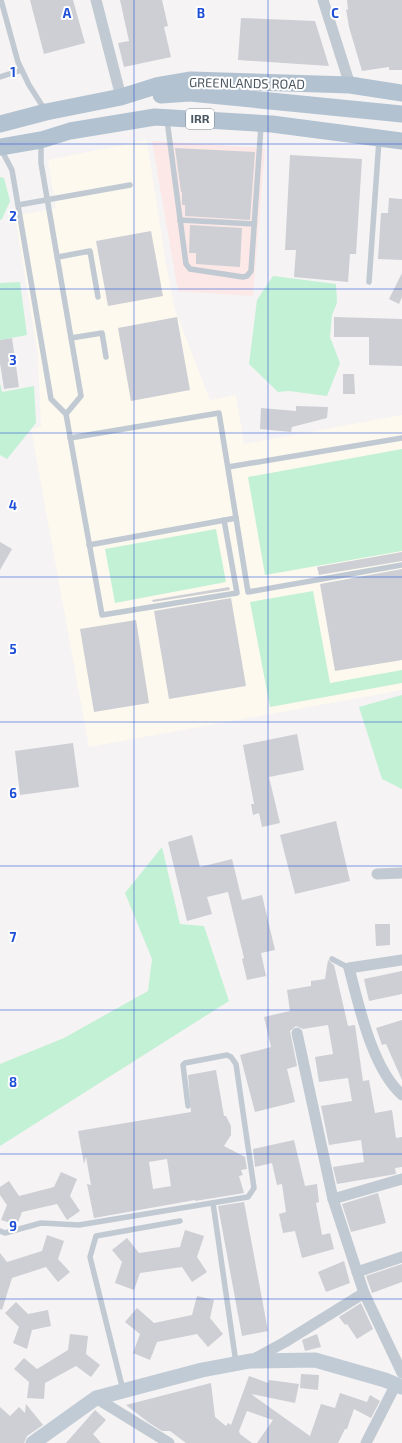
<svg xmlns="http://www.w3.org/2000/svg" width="402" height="1443" font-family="'Exo 2',sans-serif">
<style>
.commercial{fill:#fdf9ef}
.medical{fill:#fce8e6}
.green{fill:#c3f1d5}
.building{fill:#cdcfd5;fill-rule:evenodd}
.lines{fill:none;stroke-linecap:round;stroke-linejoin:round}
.lane{stroke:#c1cad2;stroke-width:5.5}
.street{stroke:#c1cad2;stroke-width:11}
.secondary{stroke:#c1cbd6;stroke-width:15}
.primary{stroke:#b3c2d1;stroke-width:17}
.grid{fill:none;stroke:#1d4ed8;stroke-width:1;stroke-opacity:0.55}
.labels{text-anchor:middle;stroke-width:4;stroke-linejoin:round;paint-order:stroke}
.shield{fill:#fff;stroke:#808990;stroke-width:1}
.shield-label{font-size:12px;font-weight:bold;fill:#4a5661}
.street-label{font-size:13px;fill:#4a5661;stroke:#fff}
.grid-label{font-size:13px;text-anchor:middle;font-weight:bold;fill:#1d4ed8;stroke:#fff;stroke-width:4;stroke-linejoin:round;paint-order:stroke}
</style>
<rect width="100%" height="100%" fill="#f5f3f3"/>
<!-- commercial -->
<path class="commercial" d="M147 140 165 259 175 310 210 400 236 395 244 444 402 415V690L89 747 31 429 41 427 38 356 15 216 56 208 48 160Z"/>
<!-- medical -->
<path class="medical" d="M152 141 265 148 253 296 178 291Z"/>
<!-- green -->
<g class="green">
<path d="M0 177 4 178 10 201 2 219 0 220Z"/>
<path d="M273 276 336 284 337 303 332 315 330 337 340 363 327 396 289 391 278 392 249 364 257 300Z"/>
<path d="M20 282 27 335 0 340V283Z"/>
<path d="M0 383 2 392 34 386 36 423 7 459 0 455Z"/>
<path d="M402 449V551L265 575 248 477Z"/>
<path d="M216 529 226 582 115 603 105 549Z"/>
<path d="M313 591 330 683 402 670V683L270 707 250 602Z"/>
<path d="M402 695V789L382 779 359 707Z"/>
<path d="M162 847 180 924 204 926 229 1001 0 1146V1064L64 1038 148 991 152 959 125 893Z"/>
</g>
<!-- building -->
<g class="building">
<path d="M30 0H73L85 43 44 54Z"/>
<path d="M120 0H162L168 26 164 27 171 57 124 67 118 43 129 41Z"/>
<path d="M347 0H402V70H389V67L362 71 349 27 346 9 348 10Z"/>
<path d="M241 18 315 21 329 66 238 60Z"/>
<path d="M175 148 255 152 250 220 185 216V205H182V192H181Z"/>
<path d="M290 155 362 159 356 254H350L348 282 294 277 296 250H285Z"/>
<path d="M389 198 402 199V260L378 259 381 213H388Z"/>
<path d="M190 225 242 228 240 267 196 264V253H189Z"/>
<path d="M151 231 163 296 108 306 96 241Z"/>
<path d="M402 273V297L399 304 389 299Z"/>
<path d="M177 317 190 390 131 401 118 328Z"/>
<path d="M334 317 402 319V366L369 365V337H334Z"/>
<path d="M12 338 19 387 4 389 0 363V340Z"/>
<path d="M343 374H354L355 394H343Z"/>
<path d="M296 406 328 407 327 418 292 427 291 432 260 429 261 408 296 411Z"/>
<path d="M0 542 12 549 0 570Z"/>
<path d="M402 552V561L319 575 317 567Z"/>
<path d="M402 569V660L335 671 320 584Z"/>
<path d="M229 587 230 590 153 602 152 600Z"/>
<path d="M231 598 246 686 169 699 154 611Z"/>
<path d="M136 620 149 703 94 712 80 629Z"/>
<path d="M297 734 304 770 269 777 280 823 262 827 259 813 253 815 251 804H254L243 745Z"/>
<path d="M73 743 79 787 20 795 15 751Z"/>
<path d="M336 821 350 881 295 894 280 835Z"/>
<path d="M192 835 200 867 232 859 242 900 262 895 275 950 261 953 266 976 247 980 242 959 244 958 228 892 207 897 212 914 187 921 168 842Z"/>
<path d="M375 924H390V945L376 946Z"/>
<path d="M328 960 334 965 348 1026 355 1025 363 1081 369 1080 375 1113 392 1110 396 1138 402 1137V1167L395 1168 396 1174 337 1184 333 1167 364 1162 361 1140 329 1145 321 1106 352 1101 348 1078 319 1082 315 1057 333 1054 328 1025 303 1029 296 1026 290 1031 297 1066 287 1069 295 1102 255 1112 240 1055 271 1047 264 1017 290 1011 287 990 311 986V981L325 979Z"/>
<path d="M402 971V994L369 1001 364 979Z"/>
<path d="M402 1020V1080L386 1044 382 1045 376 1028Z"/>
<path d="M216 1070 224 1116H226L231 1126V1135L224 1146 245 1157 247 1169 241 1170 243 1175 239 1176 244 1193 195 1201V1200L94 1218 87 1184 91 1185 86 1157 84 1164 78 1131 191 1112 188 1075ZM167 1159 171 1186 153 1189 149 1162Z"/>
<path d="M294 1140 305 1186 317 1184 319 1202 316 1203 322 1235 330 1233 334 1249 302 1258 295 1231 283 1233 279 1214 286 1212 282 1184 277 1185 272 1163 255 1167 253 1149Z"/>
<path d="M61 1172 77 1179 70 1196 80 1211 67 1220 57 1204 22 1212 17 1225 1 1220 7 1205 0 1195V1187L9 1181 19 1196 54 1187Z"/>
<path d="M378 1193 386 1223 351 1232 342 1204Z"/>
<path d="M244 1202 268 1331 242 1336 218 1206Z"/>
<path d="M185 1230 204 1236 197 1257 207 1272 192 1282 182 1267 140 1273 134 1290 115 1283 122 1262 112 1250 127 1238 139 1253 180 1247Z"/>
<path d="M47 1235 64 1241 58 1259 70 1272 58 1282 46 1267 12 1278 2 1310 0 1309V1253L7 1262 42 1251Z"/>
<path d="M344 1261 350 1283 326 1292 318 1272Z"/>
<path d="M402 1264V1282L372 1293 366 1276Z"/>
<path d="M197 1296 214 1300 210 1318 223 1334 208 1347 197 1334 157 1342 150 1360 133 1353 140 1334 125 1322 137 1308 154 1323 192 1315Z"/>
<path d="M16 1302 28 1314 48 1310 51 1326 32 1330 27 1349 13 1343 19 1327 5 1313Z"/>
<path d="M361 1303 373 1329 357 1339 347 1324 345 1325 339 1317Z"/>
<path d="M70 1334 88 1336 86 1354 100 1365 91 1377 76 1366 45 1383 44 1399 27 1398 29 1382 14 1369 24 1358 37 1369 68 1350Z"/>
<path d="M317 1334 321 1347 305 1351 302 1340Z"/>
<path d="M301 1374 319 1375 318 1390 300 1388Z"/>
<path d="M249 1376 268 1383 269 1380 299 1384 295 1403 251 1394 310 1436 321 1404 335 1408 340 1393 367 1402 370 1395 380 1401 371 1418 354 1409 347 1429H345L338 1443H257L273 1420 247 1411 239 1431 240 1434 252 1443H186L170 1431H162L148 1422 126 1405 211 1383 215 1417 226 1426 228 1423 231 1425Z"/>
<path d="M26 1404 43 1425 27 1436 24 1443H0V1407L10 1416 19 1407 25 1413Z"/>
<path d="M95 1410 106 1420 93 1434 101 1443H66Z"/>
</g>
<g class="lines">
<!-- lane -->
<g class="lane">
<path d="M1 0 18 62 29 85 45 110"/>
<path d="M0 77 22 70"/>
<path d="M167 120 186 264 190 269 243 277 247 276 251 271 261 126"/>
<path d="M41 141V163L81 396 66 414"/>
<path d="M1 149 12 170 51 399 66 414 102 615 237 593 224 520"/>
<path d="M18 205 130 185"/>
<path d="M180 220 254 224"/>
<path d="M58 257 90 251 98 297"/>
<path d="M369 282 379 140"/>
<path d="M71 338 102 333 106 357"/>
<path d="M70 438 219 413 236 518"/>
<path d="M228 467 402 438"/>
<path d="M89 545 236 518 248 592 402 565"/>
<path d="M332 959 349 968"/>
<path d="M213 1203 236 1363"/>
<path d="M0 1231 5 1233 41 1223 79 1225 248 1197 254 1188 236 1064 231 1057 227 1055 185 1063 183 1065 188 1106"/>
<path d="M123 1390 90 1257 96 1236 180 1221"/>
</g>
<!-- street -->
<g class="street">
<path d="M96 0 121 97"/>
<path d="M323 0 350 85"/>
<path d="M377 874 402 873"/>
<path d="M402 960 349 968C359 1006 372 1068 402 1095"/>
<path d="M333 1199 402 1179"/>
<path d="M357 1272 402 1257"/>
<path d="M364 1293 402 1373"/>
<path d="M252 1360 285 1342 364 1293 333 1199 297 1033"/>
<path d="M96 1398 169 1443"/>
<path d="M366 1443 396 1384"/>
</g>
<!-- secondary -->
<path class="secondary" d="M33 1443 96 1398 202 1370 250 1361 315 1360 385 1380 402 1387"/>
<!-- primary -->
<g class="primary">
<path d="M161 95 190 93 402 114"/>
<path d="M0 124 46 112 121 97 156 86 191 80 350 85 402 93"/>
<path d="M0 147 41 140 70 131 155 117 272 124 402 141"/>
</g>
</g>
<!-- grid -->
<path class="grid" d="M134 0V1443M268 0V1443M0 144H402M0 289H402M0 433H402M0 577H402M0 722H402M0 866H402M0 1010H402M0 1154H402M0 1299H402"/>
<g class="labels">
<!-- shield labels -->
<rect class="shield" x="186" y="109" width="28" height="20" rx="3"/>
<g class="shield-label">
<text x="200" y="123">IRR</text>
</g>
<!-- street labels -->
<g class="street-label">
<text transform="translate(247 83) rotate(1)" y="5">GREENLANDS ROAD</text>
</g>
</g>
<g class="grid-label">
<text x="67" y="18">A</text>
<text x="201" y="18">B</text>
<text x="335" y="18">C</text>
<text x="13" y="77">1</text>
<text x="13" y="221">2</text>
<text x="13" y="365">3</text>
<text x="13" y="510">4</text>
<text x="13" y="654">5</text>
<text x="13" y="798">6</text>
<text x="13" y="942">7</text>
<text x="13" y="1087">8</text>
<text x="13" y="1231">9</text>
</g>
</svg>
